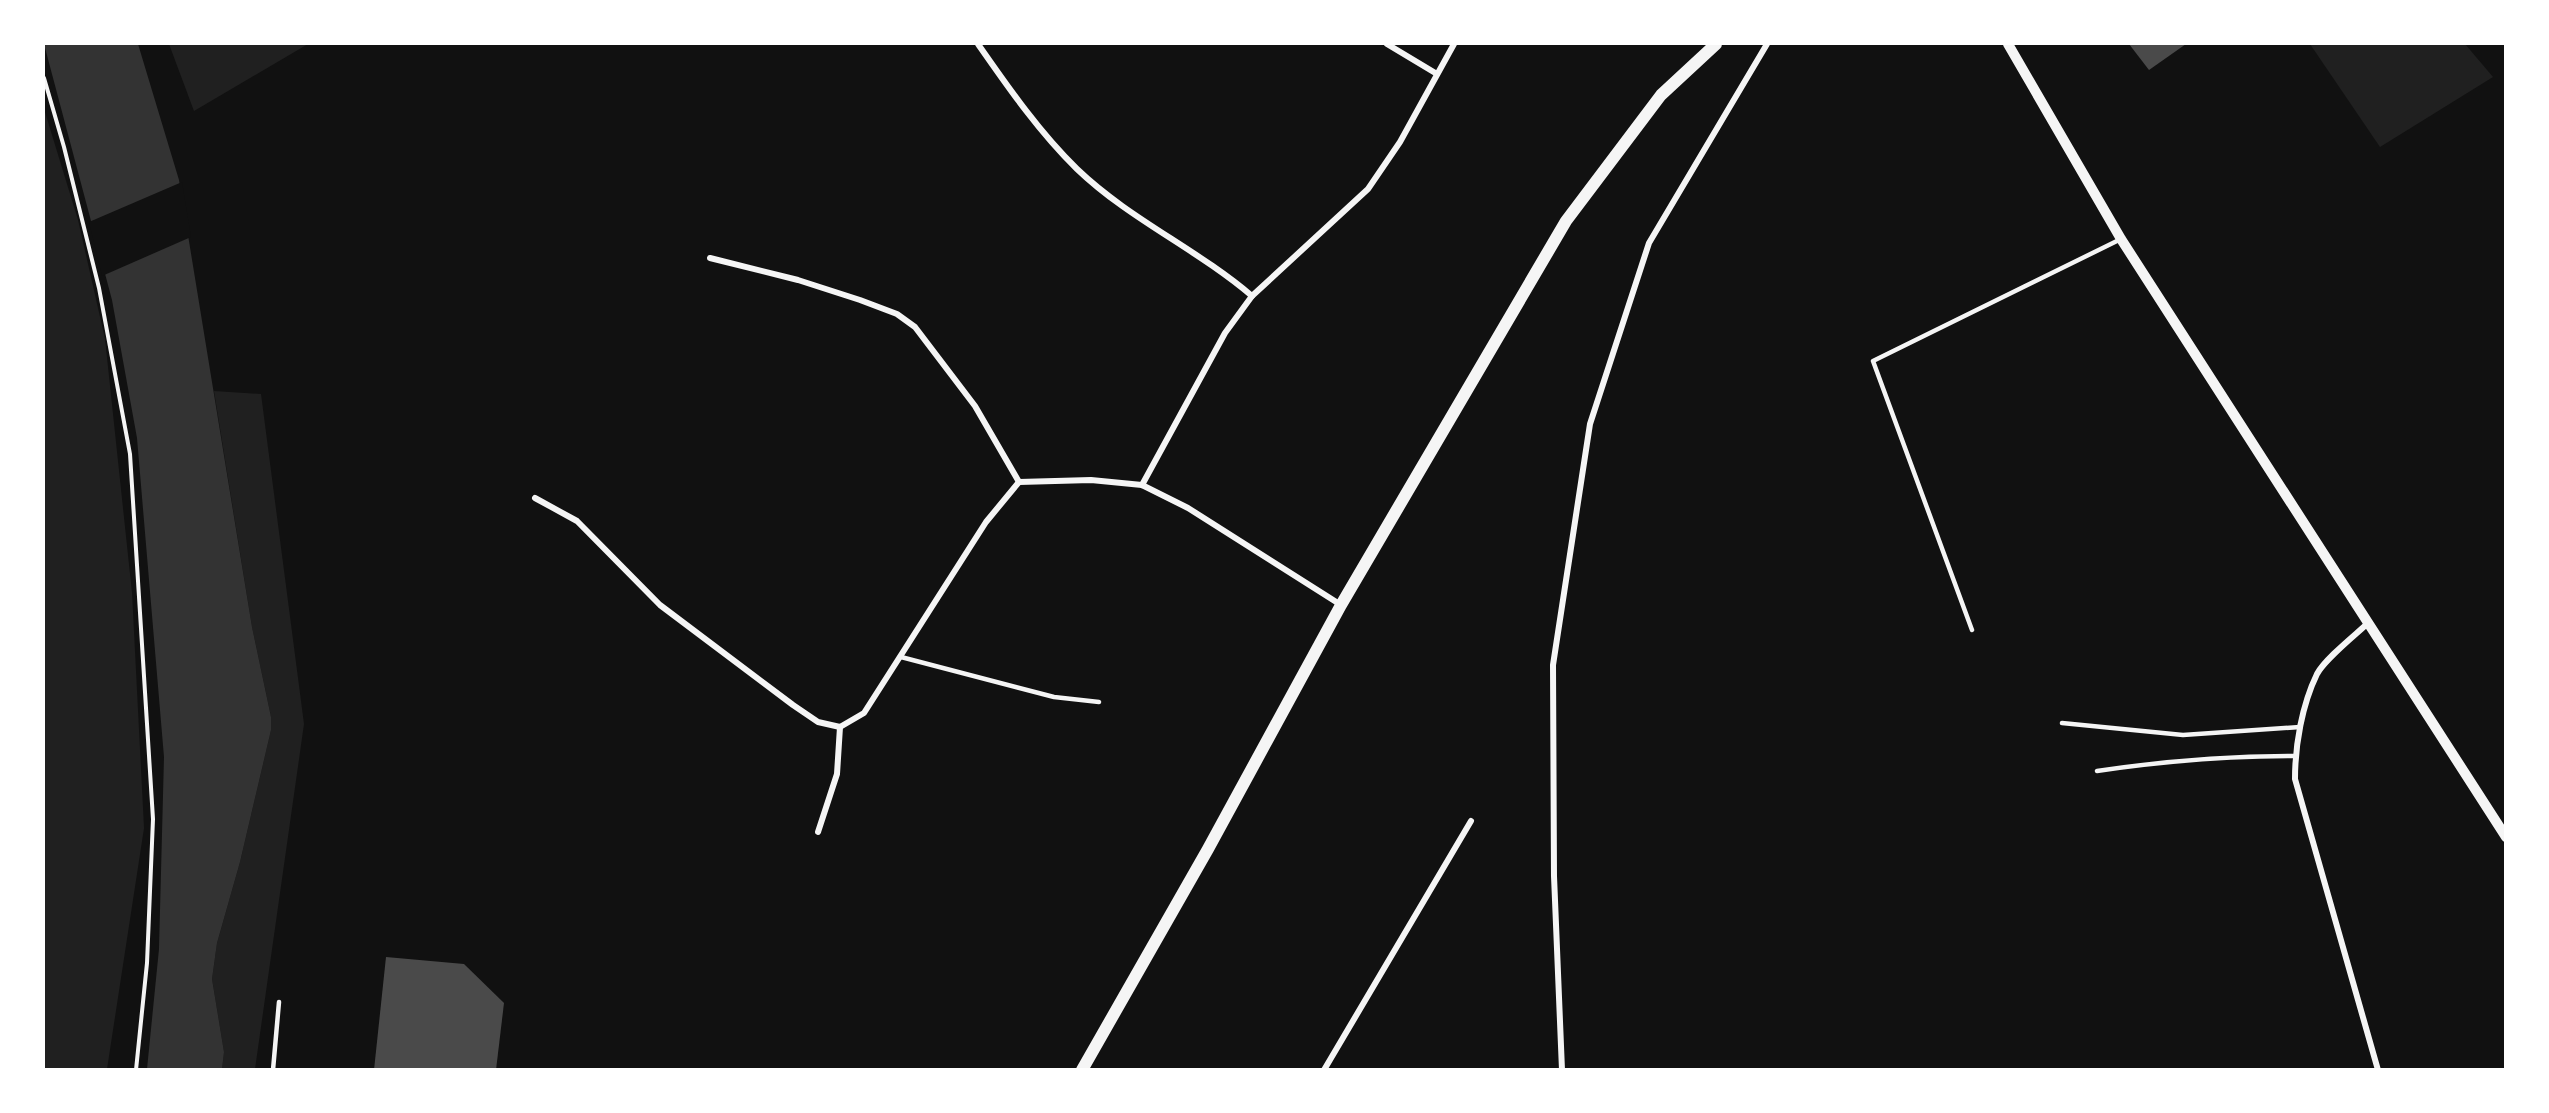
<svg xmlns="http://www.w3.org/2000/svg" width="2549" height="1113" font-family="Signika,sans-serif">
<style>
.green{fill:#202020}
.water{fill:#333}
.pier{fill:#111}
.building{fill:#4a4a4a}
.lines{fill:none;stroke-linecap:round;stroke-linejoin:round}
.path{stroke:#f5f5f5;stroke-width:4}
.service{stroke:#f5f5f5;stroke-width:4.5}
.minor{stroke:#f5f5f5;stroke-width:6}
.tertiary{stroke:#f5f5f5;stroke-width:10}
.secondary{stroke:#f5f5f5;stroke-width:12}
</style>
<rect width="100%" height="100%" fill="#111"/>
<!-- green -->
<g class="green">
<path d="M169 44H308L194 111Z"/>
<path d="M2310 44H2465L2493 77 2380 147Z"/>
<path d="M44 109 78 220 105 339 132 593 144 828 107 1069H44Z"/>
<path d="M214 391 261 394 304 724 255 1069H222L224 1052 212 979 217 943 240 862 271 730V717L252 627Z"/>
</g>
<!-- water -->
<path class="water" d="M44 44H138L179 180 252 627 271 717V730L240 862 217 943 212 979 224 1052 222 1069H147L159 949 164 757 137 438 112 300Z"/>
<!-- pier -->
<path class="pier" d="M182 182 191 237 102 276 89 222Z"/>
<!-- building -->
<g class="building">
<path d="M2129 44H2186L2149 70Z"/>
<path d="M386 957 464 964 504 1003 496 1070H374Z"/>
</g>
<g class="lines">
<!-- path -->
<path class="path" d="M44 78 64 147 99 288 130 454 153 819 147 963 136 1070"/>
<!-- service -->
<g class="service">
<path d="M1972 630 1873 361 2121 239"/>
<path d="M901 657 1054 697 1099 702"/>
<path d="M2062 723 2183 735 2300 727"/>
<path d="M2097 771C2164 761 2228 756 2295 756"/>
<path d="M273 1070 279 1002"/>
</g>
<!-- minor -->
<g class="minor">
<path d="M978 44C1008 87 1039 132 1077 169 1129 219 1197 249 1252 296"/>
<path d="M1387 44 1437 74"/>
<path d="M710 258 798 280 860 300 897 314 915 327 975 406 1019 482 1091 480 1142 485 1188 508 1341 605"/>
<path d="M1142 485 1225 333 1252 296 1368 189 1400 142 1454 44"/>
<path d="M535 498 577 521 660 605 793 705 818 722 840 727 864 713 986 522 1019 482"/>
<path d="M2367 624C2354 636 2325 659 2317 674 2302 705 2295 745 2295 779L2378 1070"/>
<path d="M818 832 837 774 840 727"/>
<path d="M1324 1070 1471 821"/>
<path d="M1562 1070 1554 876 1553 665 1590 424 1649 243 1767 44"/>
</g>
<!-- tertiary -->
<path class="tertiary" d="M2008 44 2121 239 2506 837"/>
<!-- secondary -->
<path class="secondary" d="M1082 1070 1208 849 1341 605 1566 221 1661 95 1716 44"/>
</g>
<!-- border -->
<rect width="2549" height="1113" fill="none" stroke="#ffffff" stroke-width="90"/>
</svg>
